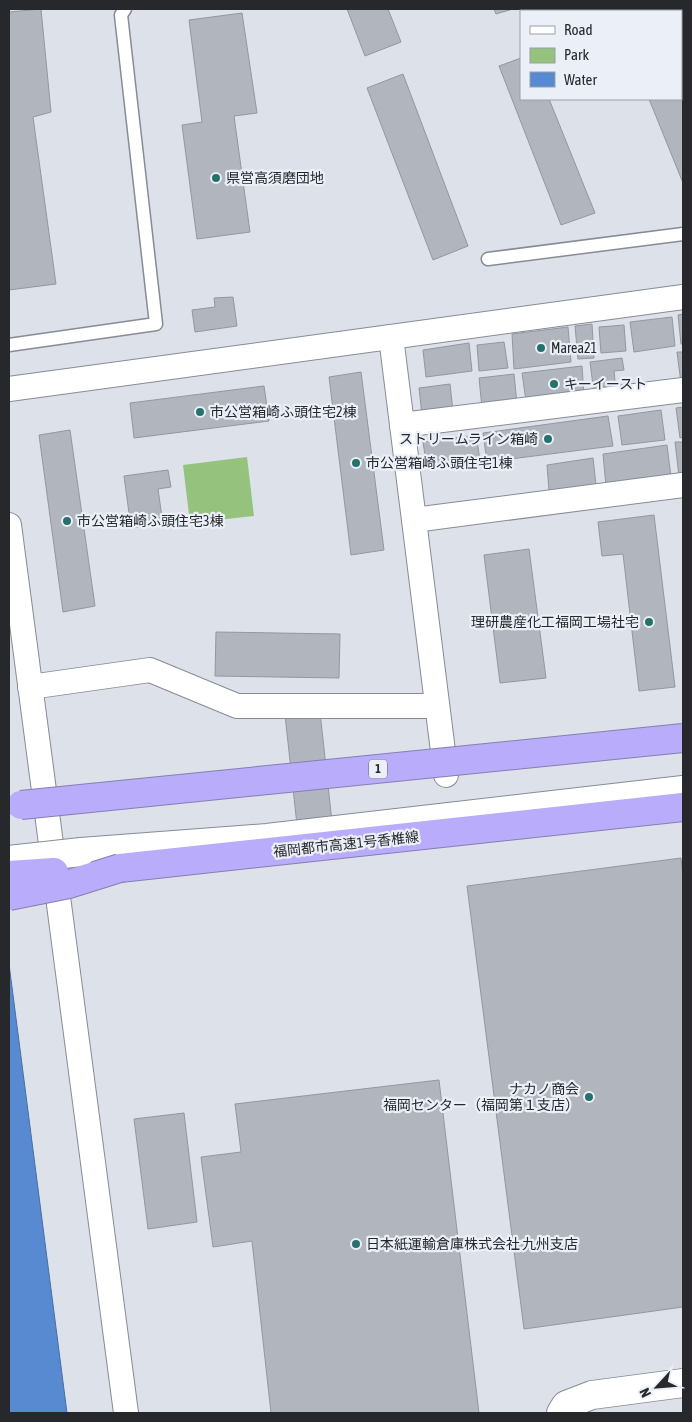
<svg xmlns="http://www.w3.org/2000/svg" width="692" height="1422" font-family="'Asap Condensed','Noto Sans JP',sans-serif">
<style>
.green{fill:#95c37d}
.water{fill:#588ad2;stroke:#496da0}
.building{fill:#b1b5bd;stroke:#93979f}
.lines{fill:none;stroke-linecap:round;stroke-linejoin:round}
.lane-casing{stroke:#878b93;stroke-width:15}
.street-casing{stroke:#878b93;stroke-width:26}
.secondary-casing{stroke:#878b93;stroke-width:30}
.highway-casing{stroke:#867eb2;stroke-width:30}
.lane{stroke:#fff;stroke-width:12}
.street{stroke:#fff;stroke-width:24}
.secondary{stroke:#fff;stroke-width:28}
.highway{stroke:#b9acfb;stroke-width:28}
.secondary-bridge-casing{stroke:#878b93;stroke-width:30;stroke-linecap:butt}
.highway-bridge-casing{stroke:#867eb2;stroke-width:30;stroke-linecap:butt}
.secondary-bridge{stroke:#fff;stroke-width:28}
.highway-bridge{stroke:#b9acfb;stroke-width:28}
.poi-dot{fill:#28716b;stroke:#eaeff8;stroke-width:2}
.labels{text-anchor:middle;stroke-width:4.5;stroke-linejoin:round;paint-order:stroke}
.shield{fill:#eaeff8;stroke:#616468;stroke-width:1}
.shield-label{font-size:12px;font-weight:bold;fill:#26282b}
.poi-label{font-size:14px;fill:#26282b;stroke:#eaeff8;text-anchor:start}
.street-label{font-size:14px;fill:#26282b;stroke:#eaeff8}
</style>
<rect width="100%" height="100%" fill="#dde2ea"/>
<!-- green -->
<path class="green" d="M247 457 254 516 190 523 183 465Z"/>
<!-- water -->
<path class="water" d="M9 964 67 1413H9Z"/>
<!-- building -->
<g class="building">
<path d="M41 9 51 112 33 117 56 284 9 290V12Z"/>
<path d="M347 9H388L401 42 365 56Z"/>
<path d="M494 9H513L496 14Z"/>
<path d="M242 13 257 113 234 116 250 232 197 239 182 125 202 122 189 20Z"/>
<path d="M521 58V99H549L595 213 561 225 499 66Z"/>
<path d="M403 74 468 246 433 260 367 88Z"/>
<path d="M681 80 683 86V183L649 99H681Z"/>
<path d="M233 297 237 326 195 332 192 310 215 307 214 298Z"/>
<path d="M683 314V344H681L678 315Z"/>
<path d="M672 317 675 346 634 352 630 322Z"/>
<path d="M592 324 594 358 578 359 575 326Z"/>
<path d="M624 325 626 351 601 353 599 327Z"/>
<path d="M568 327 571 362 514 369 512 334Z"/>
<path d="M504 342 508 368 479 371 477 345Z"/>
<path d="M469 343 472 371 426 377 423 350Z"/>
<path d="M677 352H683V383H681Z"/>
<path d="M622 358 624 370 614 371 616 390 594 393 590 362Z"/>
<path d="M582 366 584 395 526 401 522 373Z"/>
<path d="M361 372 384 550 351 555 329 377Z"/>
<path d="M514 374 517 404 482 408 479 378Z"/>
<path d="M450 384 453 411 422 415 419 388Z"/>
<path d="M264 386 269 421 134 438 130 403Z"/>
<path d="M683 407V437L680 438 676 408Z"/>
<path d="M661 410 665 440 622 445 618 416Z"/>
<path d="M608 416 613 446 487 462 483 433Z"/>
<path d="M70 430 95 606 63 612 39 435Z"/>
<path d="M476 435 480 460 427 468 423 442Z"/>
<path d="M675 442H683V475L679 476Z"/>
<path d="M667 445 671 477 606 486 603 454Z"/>
<path d="M593 458 596 485 549 491 547 465Z"/>
<path d="M168 470 171 487 158 489 163 524 131 528 124 476Z"/>
<path d="M654 515 675 687 639 691 623 554 602 556 598 522Z"/>
<path d="M529 549 546 678 500 683 484 555Z"/>
<path d="M216 632 340 634 339 678 215 676Z"/>
<path d="M320 712 332 822 297 825 285 715Z"/>
<path d="M681 858 683 877V1307L524 1329 467 886Z"/>
<path d="M439 1080 479 1413H271L252 1241 213 1247 201 1157 241 1152 235 1104Z"/>
<path d="M184 1113 197 1222 148 1229 134 1119Z"/>
</g>
<g class="lines">
<!-- lane casing -->
<g class="lane-casing">
<g id="lane">
<path d="M488 259 683 234"/>
<path d="M9 345 156 324 121 15 125 9"/>
</g>
</g>
<!-- street casing -->
<g class="street-casing">
<g id="street">
<path d="M391 337 446 775"/>
<path d="M9 389 683 297"/>
<path d="M402 425 683 390"/>
<path d="M414 520 683 485"/>
<path d="M9 525 126 1413"/>
<path d="M30 687 150 670 237 706H437"/>
</g>
</g>
<!-- secondary casing -->
<g class="secondary-casing">
<g id="secondary">
<path d="M81 852 267 838 683 790"/>
<path d="M561 1413 566 1405 592 1395 683 1383"/>
</g>
</g>
<!-- highway casing -->
<g class="highway-casing">
<path id="highway" d="M120 868 683 807"/>
</g>
<!-- lane -->
<use href="#lane" class="lane"/>
<!-- street -->
<use href="#street" class="street"/>
<!-- secondary -->
<use href="#secondary" class="secondary"/>
<!-- highway -->
<use href="#highway" class="highway"/>
<!-- secondary-bridge casing -->
<g class="secondary-bridge-casing">
<path id="secondary-bridge" d="M9 860 81 852"/>
</g>
<!-- highway-bridge casing -->
<g class="highway-bridge-casing">
<g id="highway-bridge">
<path d="M21 805 683 738"/>
<path d="M9 875 54 872"/>
<path d="M9 896 69 884 120 868"/>
</g>
</g>
<!-- secondary-bridge -->
<use href="#secondary-bridge" class="secondary-bridge"/>
<!-- highway-bridge -->
<use href="#highway-bridge" class="highway-bridge"/>
</g>
<!-- markers -->
<g class="poi-dot">
<circle cx="216" cy="178" r="5"/>
<circle cx="541" cy="348" r="5"/>
<circle cx="554" cy="384" r="5"/>
<circle cx="200" cy="412" r="5"/>
<circle cx="548" cy="439" r="5"/>
<circle cx="356" cy="463" r="5"/>
<circle cx="67" cy="521" r="5"/>
<circle cx="649" cy="622" r="5"/>
<circle cx="589" cy="1097" r="5"/>
<circle cx="356" cy="1244" r="5"/>
</g>
<g class="labels">
<!-- shield labels -->
<rect class="shield" x="369" y="759.5" width="18" height="19" rx="4"/>
<g class="shield-label">
<text x="378" y="773">1</text>
</g>
<!-- poi labels -->
<g class="poi-label">
<text x="226" y="183">県営高須磨団地</text>
<text x="551" y="353">Marea21</text>
<text x="564" y="389">キーイースト</text>
<text x="210" y="417">市公営箱崎ふ頭住宅2棟</text>
<text x="538" y="444" text-anchor="end">ストリームライン箱崎</text>
<text x="366" y="468">市公営箱崎ふ頭住宅1棟</text>
<text x="77" y="526">市公営箱崎ふ頭住宅3棟</text>
<text x="639" y="627" text-anchor="end">理研農産化工福岡工場社宅</text>
<text x="579" y="1094" text-anchor="end">ナカノ商会<tspan x="579" dy="16">福岡センター（福岡第１支店）</tspan></text>
<text x="366" y="1249">日本紙運輸倉庫株式会社 九州支店</text>
</g>
<!-- street labels -->
<g class="street-label">
<text transform="translate(346 844) rotate(-6)" y="5">福岡都市高速1号香椎線</text>
</g>
</g>
<!-- border -->
<rect width="692" height="1422" fill="none" stroke="#26282b" stroke-width="20"/>
<!-- legend -->
<rect x="520" y="10" width="162" height="90" fill="#eaeff8" stroke="#9c9fa6"/>
<rect x="530" y="26" width="25" height="8" fill="#ffffff" stroke="#9c9fa6"/>
<text x="564" y="35" font-size="15" fill="#26282b">Road</text>
<rect x="530" y="48" width="25" height="15" fill="#95c37d" stroke="#9c9fa6"/>
<text x="564" y="60" font-size="15" fill="#26282b">Park</text>
<rect x="530" y="72" width="25" height="15" fill="#588ad2" stroke="#9c9fa6"/>
<text x="564" y="85" font-size="15" fill="#26282b">Water</text>
<!-- north arrow -->
<g transform="translate(657 1387) rotate(244)" stroke="#eaeff8" stroke-width="4" paint-order="stroke">
<path d="M0-4L9 19L0 12L-9 19Z" fill="#26282b"/>
<text y="-8" font-size="14" font-weight="bold" text-anchor="middle" fill="#26282b">N</text>
</g>
</svg>
